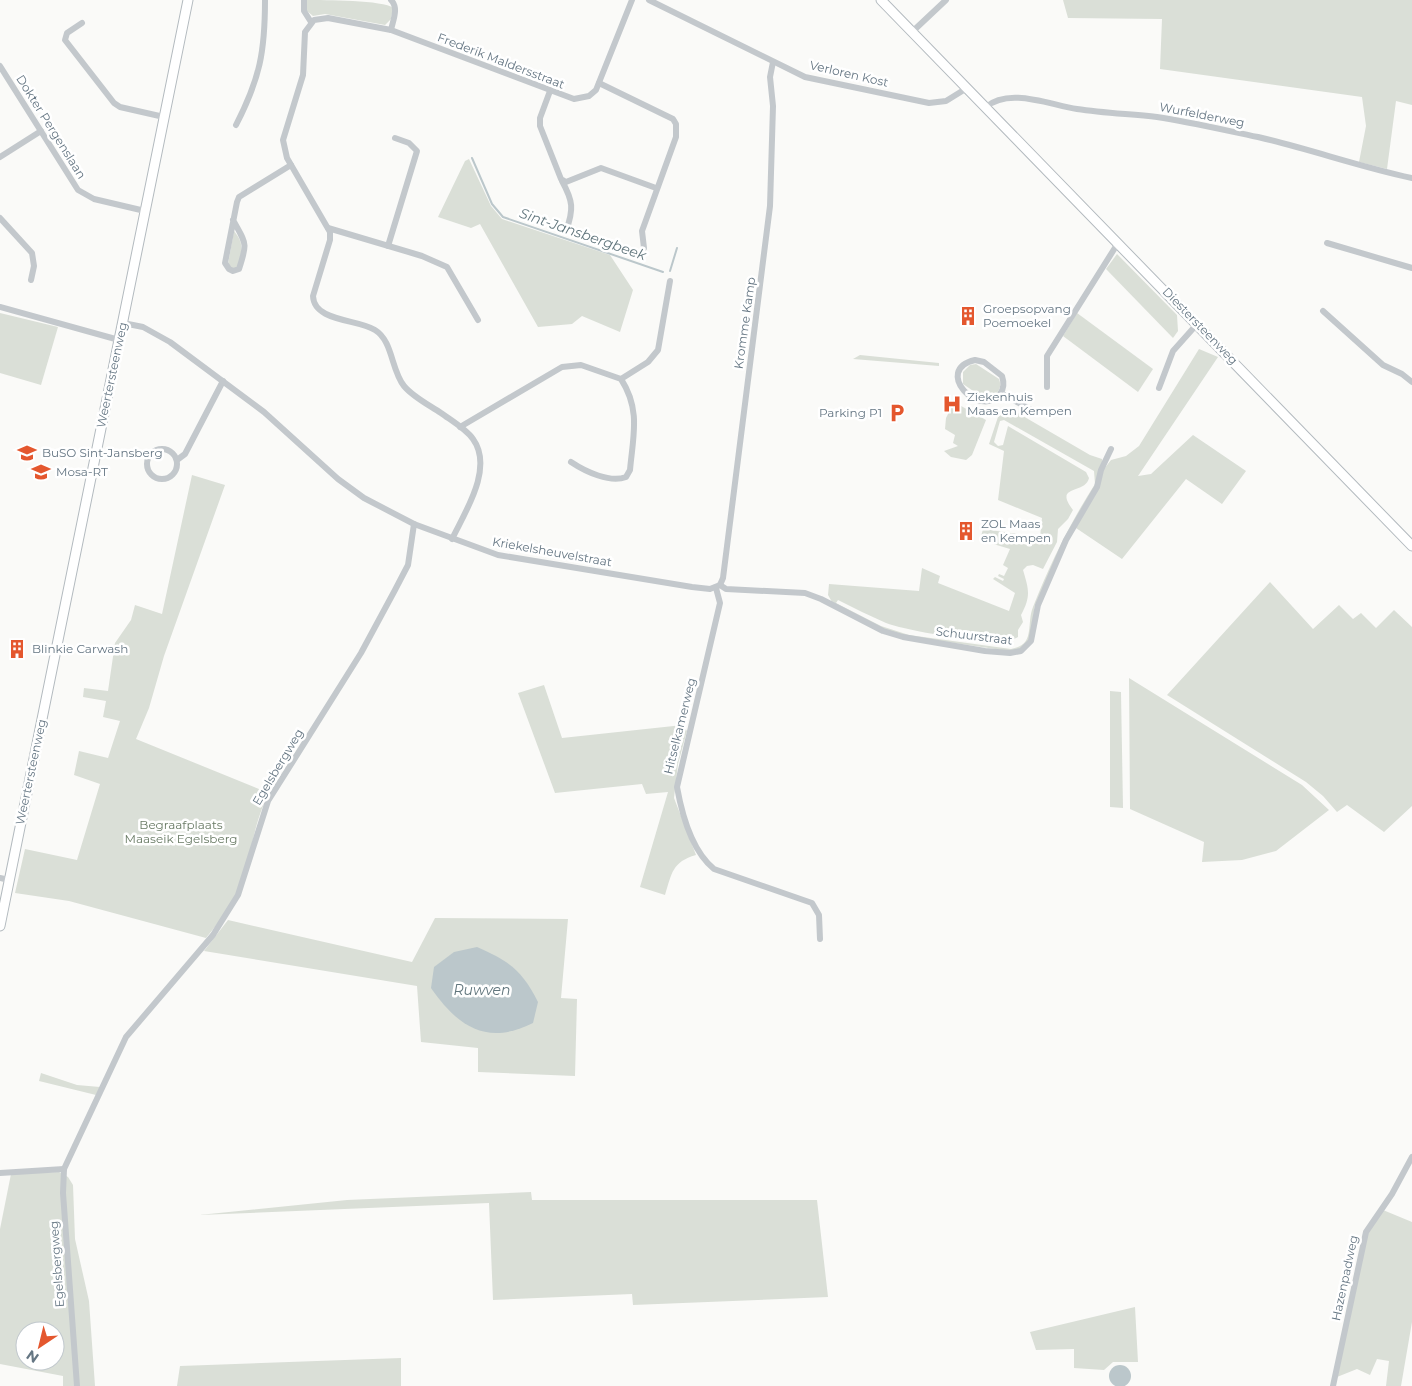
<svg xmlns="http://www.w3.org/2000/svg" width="1412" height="1386" font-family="Montserrat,sans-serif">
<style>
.green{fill:#dadfd7;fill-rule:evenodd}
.water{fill:#bbc7cb}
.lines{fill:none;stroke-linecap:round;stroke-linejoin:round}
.stream{stroke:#bbc7cb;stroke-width:2}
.secondary-casing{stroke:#b3babf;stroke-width:11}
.minor{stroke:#c3c8cc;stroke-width:6}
.secondary{stroke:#fff;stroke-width:9}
.labels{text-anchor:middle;stroke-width:5;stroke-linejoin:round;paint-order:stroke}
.street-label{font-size:12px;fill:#657683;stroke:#fff}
.poi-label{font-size:12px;fill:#657683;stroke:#fff;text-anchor:start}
.park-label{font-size:12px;fill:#687a64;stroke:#fff}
.water-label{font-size:14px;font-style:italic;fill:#60757c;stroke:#fff}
</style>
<rect width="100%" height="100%" fill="#fafaf8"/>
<!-- green -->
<g class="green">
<path d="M307 0C324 0 384 0 393 8L391 19 385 25 325 14 313 16 307 11Z"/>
<path d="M1063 0H1412V105L1396 101 1387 169 1359 162 1366 126 1362 97 1160 69 1162 19 1068 18Z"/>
<path d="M469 159 491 206 502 219 610 255 633 290 620 332 582 316 572 324 538 327 480 224 471 228 438 217 465 161Z"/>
<path d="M234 231C245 244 242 253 237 268L233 270 228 264Z"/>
<path d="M1117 254 1177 315 1178 331 1173 338 1106 269Z"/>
<path d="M0 313 58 327 41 385 0 373Z"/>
<path d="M1077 313 1153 369 1138 392 1063 336Z"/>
<path d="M1199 349 1218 357 1138 476 1151 474 1193 435 1246 471 1222 504 1186 479 1122 559 1076 528 1104 469 1111 460 1126 456 1139 446Z"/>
<path d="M860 355 939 363V366L853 359Z"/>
<path d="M976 364 999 379C1002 387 999 392 992 397H982L963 384V372L970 365Z"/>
<path d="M954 402 986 420 972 455 966 460 951 457 944 451 958 446 953 443 955 435 945 429 946 418Z"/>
<path d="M1007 411 1016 412 1090 455 1102 459V462L1096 486 1066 536 1035 605 1030 639 1022 649 1009 651 906 636 885 630 832 602 828 595 829 584 919 591 922 568 940 576 938 583 1009 611 1015 593 993 579 995 577 1003 581 1004 579 998 576 999 574 1004 576 1008 568 1003 565 1010 549 980 540 983 529 1040 537 1042 518 998 500 1004 451 989 444 998 417ZM1004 420 1094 471 1095 484C1070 523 1050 564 1033 607 1026 624 1036 645 1011 649L909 635 881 626 836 603 838 600C854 608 870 616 886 623 907 631 1000 648 1018 637V630L1023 622 1021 615C1031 596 1029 590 1023 570L1027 566 1033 565 1043 569 1057 542 1058 529 1068 519 1073 510C1053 484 1085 495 1089 478L1086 472 1008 426 1003 445 998 446 994 442 1000 421Z"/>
<path d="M192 475 225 485 164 656 149 708 136 739 269 793C254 821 252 853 241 882 234 903 220 921 206 938L69 901 15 893 25 849 77 860 100 784 74 775 79 751 108 758 120 721 103 717 106 701 83 697 84 688 108 691 115 643 131 620 135 605 162 614Z"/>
<path d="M1270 582 1313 629 1339 605 1353 619 1361 613 1376 628 1394 610 1412 627V806L1384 832 1347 805 1337 812 1323 796 1306 782 1167 695Z"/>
<path d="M1129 678 1302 785 1329 810 1276 851 1242 860 1202 862 1204 842 1130 809Z"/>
<path d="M544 685 562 738 683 725 687 731 678 764 674 798 696 855C672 862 672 873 665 895L640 887 668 792 646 794 642 784 555 793 518 693Z"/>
<path d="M1110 691 1121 692 1123 808 1110 807Z"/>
<path d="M435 918 568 919 561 998 577 999 575 1076 478 1072V1048L421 1042 417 986 204 951 228 920 412 962Z"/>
<path d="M41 1073 77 1085 100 1087 96 1095 39 1081Z"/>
<path d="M59 1172 68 1177 73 1185 75 1239 89 1301 95 1386H63V1376L0 1364V1229L11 1174ZM25 1331H55V1361H25Z"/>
<path d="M531 1192 532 1200H817L828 1297 633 1305 632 1294 493 1300 489 1203 199 1215 347 1200Z"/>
<path d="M1383 1210 1412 1222V1322L1401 1386H1386L1389 1361 1377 1359 1370 1375 1357 1369 1337 1377 1366 1232Z"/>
<path d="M1135 1307 1138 1362H1113L1104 1370 1074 1368V1349L1036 1350 1030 1332Z"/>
<path d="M401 1358V1386H177L180 1366Z"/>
</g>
<!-- water -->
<g class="water">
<path d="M477 947C509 961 522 970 538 1002L533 1023C487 1046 458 1027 431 988L434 967 454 952Z"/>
<circle cx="1120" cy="1376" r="11"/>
</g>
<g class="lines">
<!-- stream -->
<g class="stream">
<path d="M472 158 492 204 503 217 663 272"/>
<path d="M670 271 677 248"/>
</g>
<!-- secondary casing -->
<g class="secondary-casing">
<g id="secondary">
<path d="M881 0 1412 546"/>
<path d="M0 926 188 0"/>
</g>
</g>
<!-- minor -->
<g class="minor">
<path d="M304 0V11L311 22"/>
<path d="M649 0 805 77 929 103 946 101 967 88"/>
<path d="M82 23 67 33 65 40 114 103 120 107 164 117"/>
<path d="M391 30C393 20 399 8 391 0"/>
<path d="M912 32 946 0"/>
<path d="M0 66 78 190 94 199 145 211"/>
<path d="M599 83 673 119 676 124V137L642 231 644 248"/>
<path d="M550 91 540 118V126L561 179 566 182 601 168 656 188"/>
<path d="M986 107C1009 87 1050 105 1077 109 1103 113 1130 114 1157 117 1190 122 1224 130 1258 137 1310 149 1360 167 1412 178"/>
<path d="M236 125C260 78 265 52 265 0"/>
<path d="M0 157 41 131"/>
<path d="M562 181C573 201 574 209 566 231"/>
<path d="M0 218 32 253 34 266 31 280"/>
<path d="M233 220C246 244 248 242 239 269L233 271 229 269 225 263 237 202 239 197 291 165"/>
<path d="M328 228 422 256 447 267 478 320"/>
<path d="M1327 243 1412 268"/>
<path d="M388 246 417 151 409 143 395 138"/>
<path d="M0 307 119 340"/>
<path d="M1323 311 1383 365 1402 374 1412 382"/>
<path d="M123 323 143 327 170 342 264 412 338 479 364 498 414 524 498 555 692 587 710 589 720 585"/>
<path d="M975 360 984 362 1002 376C1004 382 1004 389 1000 394 980 420 932 370 975 360Z"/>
<path d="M621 379 648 362 658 350 670 281"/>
<path d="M1047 387V356L1118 243"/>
<path d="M1159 388 1173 351 1198 323"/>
<path d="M1001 393 1037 413"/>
<path d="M460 427 562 367 581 365 621 379C641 410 633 436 630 470L626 477C610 483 586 472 571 462"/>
<circle cx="162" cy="464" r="15"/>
<path d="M177 460 185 454 223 381"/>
<path d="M452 539C465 512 494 468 473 439 466 429 452 421 441 413 429 405 413 397 404 386 391 370 393 341 375 330 358 319 314 322 313 296L330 240V232L287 158 283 140 303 75 305 32 314 20 328 18 391 30 574 99 589 96 596 90 632 0"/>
<path d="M720 585 726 589 805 593 821 599 883 631 903 637 985 651 1010 653 1021 651 1031 641 1038 605 1066 540 1097 487 1101 470 1111 449"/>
<path d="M720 585 723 578 770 206 773 106 770 77 773 62"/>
<path d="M716 588 720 603 677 787C682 815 692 851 714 869L812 903 819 915 820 939"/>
<path d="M0 878 9 880"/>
<path d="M0 1173 64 1169"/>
<path d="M77 1386 63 1193 64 1169 126 1037 213 935 238 895 268 801 361 653 395 590 408 565 414 524"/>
<path d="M1333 1386 1366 1232 1392 1194 1412 1157"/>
</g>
<!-- secondary -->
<use href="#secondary" class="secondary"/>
</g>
<!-- icons -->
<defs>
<g id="building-bare" transform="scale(1.5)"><path d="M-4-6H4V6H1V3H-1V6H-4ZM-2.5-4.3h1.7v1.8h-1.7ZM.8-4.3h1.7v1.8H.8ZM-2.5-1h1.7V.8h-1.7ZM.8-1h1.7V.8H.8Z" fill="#e4572e" stroke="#fff" stroke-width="2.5" paint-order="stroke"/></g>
<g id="hospital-bare" transform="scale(1.5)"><path d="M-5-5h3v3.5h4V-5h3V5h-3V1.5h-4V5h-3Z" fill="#e4572e" stroke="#fff" stroke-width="2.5" paint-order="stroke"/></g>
<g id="parking-bare" transform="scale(1.5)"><path d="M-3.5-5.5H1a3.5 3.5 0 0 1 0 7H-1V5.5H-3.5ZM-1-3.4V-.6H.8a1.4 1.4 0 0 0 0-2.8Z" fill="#e4572e" stroke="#fff" stroke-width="2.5" paint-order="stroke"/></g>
<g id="school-bare" transform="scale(1.5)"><path d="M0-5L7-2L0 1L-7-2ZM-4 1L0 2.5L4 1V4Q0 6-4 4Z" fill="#e4572e" stroke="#fff" stroke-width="2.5" paint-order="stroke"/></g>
</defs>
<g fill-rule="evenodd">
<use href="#building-bare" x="968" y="316"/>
<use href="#hospital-bare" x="952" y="404"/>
<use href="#parking-bare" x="897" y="413"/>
<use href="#school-bare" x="27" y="453"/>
<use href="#school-bare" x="41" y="472"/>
<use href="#building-bare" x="966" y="531"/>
<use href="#building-bare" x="17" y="649"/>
</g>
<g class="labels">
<!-- street labels -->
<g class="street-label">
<text transform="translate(501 61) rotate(21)" y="4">Frederik Maldersstraat</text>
<text transform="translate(849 74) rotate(13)" y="4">Verloren Kost</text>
<text transform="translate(1202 115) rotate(11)" y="4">Wurfelderweg</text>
<text transform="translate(51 127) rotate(58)" y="4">Dokter Pergenslaan</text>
<text transform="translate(745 323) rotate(-82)" y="4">Kromme Kamp</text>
<text transform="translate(1200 326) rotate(46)" y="4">Diestersteenweg</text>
<text transform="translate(112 375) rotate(-78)" y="4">Weertersteenweg</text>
<text transform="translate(552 552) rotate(10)" y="4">Kriekelsheuvelstraat</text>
<text transform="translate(974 636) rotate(7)" y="4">Schuurstraat</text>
<text transform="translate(680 726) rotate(-76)" y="4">Hitselkamerweg</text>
<text transform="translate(278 767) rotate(-59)" y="4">Egelsbergweg</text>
<text transform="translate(31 772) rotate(-78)" y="4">Weertersteenweg</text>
<text transform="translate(57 1264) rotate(-94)" y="4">Egelsbergweg</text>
<text transform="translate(1345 1278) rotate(-78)" y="4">Hazenpadweg</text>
</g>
<!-- poi labels -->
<g class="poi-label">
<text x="983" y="313">Groepsopvang<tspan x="983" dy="14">Poemoekel</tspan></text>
<text x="967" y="401">Ziekenhuis<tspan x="967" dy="14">Maas en Kempen</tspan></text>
<text x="882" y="417" text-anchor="end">Parking P1</text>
<text x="42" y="457">BuSO Sint-Jansberg</text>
<text x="56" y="476">Mosa-RT</text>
<text x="981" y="528">ZOL Maas<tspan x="981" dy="14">en Kempen</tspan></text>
<text x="32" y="653">Blinkie Carwash</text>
</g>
<!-- park labels -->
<g class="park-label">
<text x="181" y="829">Begraafplaats<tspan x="181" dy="14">Maaseik Egelsberg</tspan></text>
</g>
<!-- water labels -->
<g class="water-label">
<text transform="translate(583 234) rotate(19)" y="5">Sint-Jansbergbeek</text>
<text x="482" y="995">Ruwven</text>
</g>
</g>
<!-- north arrow -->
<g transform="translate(40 1346) rotate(215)"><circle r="24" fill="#ffffff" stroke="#c1c8cd"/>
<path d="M0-4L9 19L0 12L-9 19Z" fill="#e4572e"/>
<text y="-8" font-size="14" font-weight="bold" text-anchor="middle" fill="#657683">N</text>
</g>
</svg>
